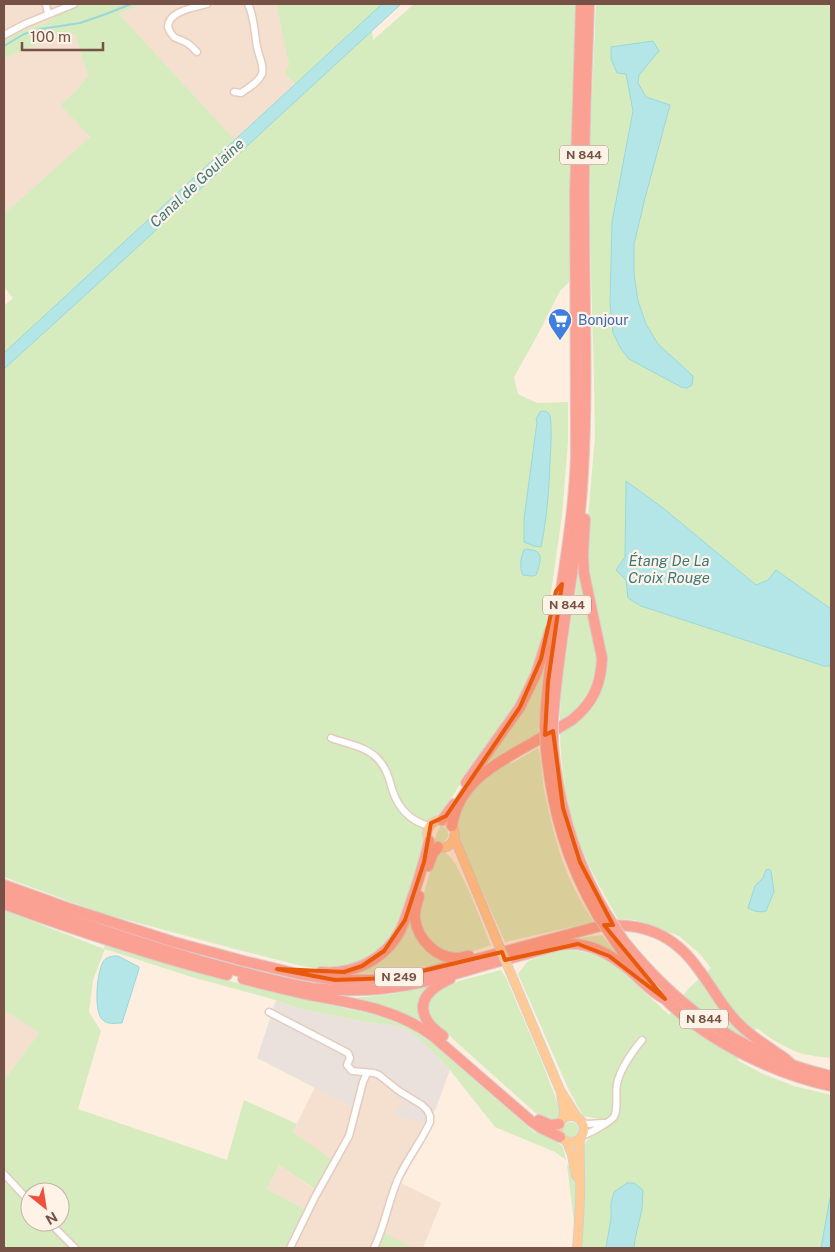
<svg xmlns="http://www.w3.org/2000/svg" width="835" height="1252" font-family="'Public Sans',sans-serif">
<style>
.residential{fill:#f5dfce}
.industrial{fill:#ebe1dc}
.green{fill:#d6ebbe;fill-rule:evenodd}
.water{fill:#b4e6e7;stroke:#99d8da}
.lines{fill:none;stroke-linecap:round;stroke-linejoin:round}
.stream{stroke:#99d8da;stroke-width:2}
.minor-casing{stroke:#e4cbbe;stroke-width:9}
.major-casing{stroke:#d8cecb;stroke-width:10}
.highway-casing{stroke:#d8cecb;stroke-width:12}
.minor{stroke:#fff;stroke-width:6}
.major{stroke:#ffca95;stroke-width:8}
.highway{stroke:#fba193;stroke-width:10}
.major-bridge-casing{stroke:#d8cecb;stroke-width:10;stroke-linecap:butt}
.highway-bridge-casing{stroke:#d8cecb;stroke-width:12;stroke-linecap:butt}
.major-bridge{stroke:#ffca95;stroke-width:8}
.highway-bridge{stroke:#fba193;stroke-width:10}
.marked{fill:#e8590c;fill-opacity:0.2;stroke:#e8590c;stroke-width:4;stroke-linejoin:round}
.labels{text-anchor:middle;stroke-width:4.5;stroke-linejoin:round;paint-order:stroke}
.shield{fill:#fff3e7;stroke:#9e8276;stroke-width:1}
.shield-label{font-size:12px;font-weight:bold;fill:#755146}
.shop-label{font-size:14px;fill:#366cbe;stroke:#fff3e7;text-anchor:start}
.water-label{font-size:15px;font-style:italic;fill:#3a797c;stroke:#fff3e7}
</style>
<rect width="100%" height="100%" fill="#fdeee0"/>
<!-- residential -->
<g class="residential">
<path d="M4 4H83L61 13 45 23 32 27 18 33 4 41Z"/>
<path d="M142 4H276L289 65 284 73 295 84 235 140 119 14Z"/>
<path d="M75 34 88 76 75 92 60 105 90 137 4 214V56L5 58 33 46Z"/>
<path d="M4 1010 39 1033 4 1080Z"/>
<path d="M373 1076 383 1081 390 1090 404 1101 396 1115 426 1125 413 1144 393 1179 441 1203 423 1248H414L385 1234 378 1248H286L304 1209 267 1189 279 1165 314 1189 331 1159 293 1132 315 1087 352 1107 360 1080Z"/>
</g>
<!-- industrial -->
<path class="industrial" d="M276 1000 301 1009 366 1022 396 1026 410 1031 427 1046 450 1070 436 1108 426 1125 395 1115 403 1101 396 1097 383 1081 373 1076 360 1080 352 1107 257 1058Z"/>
<!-- green -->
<g class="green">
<path d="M83 4H142L119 14 235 140 4 353V306L13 298 4 287V214L90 137 60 105 75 92 88 76 75 34 33 46 5 58 4 41 18 33 32 27 45 23 61 13Z"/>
<path d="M276 4H382L295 84 284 73 289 65Z"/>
<path d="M414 4H576L569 282 560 291 537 336 514 377 518 394 537 403 568 402V442L562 515 547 621 538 658 526 687 508 717 459 786 440 815 428 821 422 832 423 843 422 850 406 901 421 905 434 856C438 854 441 852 445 853 459 858 484 929 491 945L465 954H453L446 963 377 973 352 974 302 966 239 950 101 913 4 877V369L92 289 372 30 373 40Z"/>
<path d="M596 4H831V609L776 570 768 580 756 585 663 508 626 481 625 557 616 570 626 580 628 598 641 606 824 666H831V1058C822 1057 812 1056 803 1054 787 1049 770 1039 757 1028L743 1047 737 1060 761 1073 794 1086 831 1095V1195L821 1248H634L635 1239 642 1209 643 1190 634 1183H628L614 1192 611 1203V1218L606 1248H572L575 1230 567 1165 583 1162 582 1148 589 1138 602 1131 600 1119 583 1116 568 1088 518 974 528 961 548 954 568 949 593 954 617 966 669 1015 689 988 711 968 700 954 679 936 635 920 618 919C602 891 585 862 575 830 564 794 559 751 560 714 562 668 572 620 578 574L587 572 586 542 595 436 594 378 590 236V140ZM659 51 639 75 637 83 646 97 670 106 645 198 634 244V274L638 301 646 324 658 344 693 376 687 388 681 387 629 359 613 333 610 304 612 222 633 111 626 74Z"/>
<path d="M544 663 538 736 485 766 484 764Z"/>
<path d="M538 748C542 762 542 776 544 790 550 818 557 849 568 875 575 891 584 907 594 922L505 942 460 842 456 826 461 808 472 791 479 781 506 761 512 763Z"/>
<path d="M441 825C449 830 452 837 442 843H438L434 840Z"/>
<path d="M4 910 104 949 105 945 175 966 248 986 294 997 376 1015 405 1025 432 1043 534 1132 548 1135 563 1147 566 1160 555 1152 495 1127 450 1070 427 1046 410 1031 396 1026 366 1022 301 1009 276 1000 195 978 105 949 93 980 89 1012 101 1031 78 1109 227 1160 244 1100 297 1124 293 1132 331 1159 315 1189 279 1165 267 1189 304 1209 286 1248H4V1080L39 1033 4 1010ZM30 1192H60V1222H30Z"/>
<path d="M602 935 623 962 564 940Z"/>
<path d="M501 970 506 978 542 1062 559 1107 560 1115C553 1121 548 1121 541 1118L442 1029 426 1026 354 1000 355 998 393 994 430 985 437 991 459 981Z"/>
<circle cx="571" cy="1130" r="8"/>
<path d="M385 1233 414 1248H378Z"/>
</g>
<!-- water -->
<g class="water">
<path d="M382 4H401L92 289 4 369V353Z"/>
<path d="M653 41 659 51 639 75 638 83 646 97 670 105 645 198 634 244V274L638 301 646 324 658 344 693 376 692 385 687 388 681 387 629 359 621 349 613 333 610 304 612 222 633 111 626 74 617 73 611 59V47Z"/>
<path d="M543 411 547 412 550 415C552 430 551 446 550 461 549 490 547 518 541 547L534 546 524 542V519L537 422 536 419 540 412Z"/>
<path d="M626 481 663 508 756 585 768 580 776 570 831 609V666H824L641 606 628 598 626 580 616 570 625 557Z"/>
<path d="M527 549C531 550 537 550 539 554 542 559 538 570 536 575L532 576 523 575C519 568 521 557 524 550Z"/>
<path d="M769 869 771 871 774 892 766 911C759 913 754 911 748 908L755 886 763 878 766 870Z"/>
<path d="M113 956H118L139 967V969L122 1023C115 1023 108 1025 103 1020 93 1013 97 972 103 962 105 958 109 957 113 956Z"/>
<path d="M627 1183H634L643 1190 642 1209 635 1239 634 1248H606L611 1218V1203L614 1192Z"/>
<path d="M831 1195V1248H821L830 1198Z"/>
</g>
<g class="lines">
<!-- stream -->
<path class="stream" d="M4 46 24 34 41 29 80 23 106 14 131 4"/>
<!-- minor casing -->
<g class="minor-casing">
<g id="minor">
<path d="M46 4 48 14"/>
<path d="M4 35 25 24 74 4"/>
<path d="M197 52C193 48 190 44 185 42 182 40 177 39 174 37 172 35 169 30 168 27 168 11 196 7 207 4"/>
<path d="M234 92 241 93C248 88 258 83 262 74 264 66 260 59 258 51 254 36 255 17 248 4"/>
<path d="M331 738C347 744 365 746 377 758 386 767 389 778 392 789 398 808 410 821 429 826"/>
<path d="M269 1012 348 1053 350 1058 347 1065 352 1071 374 1073 379 1075 399 1091 422 1105 427 1110 430 1116V1122C421 1142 407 1159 398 1179 388 1202 385 1226 374 1248"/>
<path d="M583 1123 587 1124 604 1123"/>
<path d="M582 1136C590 1133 607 1124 613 1118 619 1112 615 1093 617 1084 620 1069 633 1051 642 1040"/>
<path d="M4 1174 30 1202"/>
<path d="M49 1222 75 1248"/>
<path d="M290 1248 315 1197 349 1136 363 1082 367 1073"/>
</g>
</g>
<!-- major casing -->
<g class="major-casing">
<g id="major">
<circle cx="441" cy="834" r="14"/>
<path d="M454 837 495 936"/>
<path d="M514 981 560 1090 577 1117"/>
<path d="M561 1094 564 1110 563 1119"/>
<circle cx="571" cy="1129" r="13"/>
<path d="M567 1142 572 1155 576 1176"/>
<path d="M577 1248C579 1224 581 1199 580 1174 580 1162 579 1151 580 1139"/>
</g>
</g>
<!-- highway casing -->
<g class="highway-casing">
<g id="highway">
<path d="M553 721C558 638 579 557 583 473 588 387 584 299 584 212 583 143 587 73 589 4"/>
<path d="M545 726C546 689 552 652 557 616 565 563 574 510 576 456L575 193 581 4"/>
<path d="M553 744C558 805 575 862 607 915"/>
<path d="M546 749C552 810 567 863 598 916"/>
<path d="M466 783 520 707 536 674 550 630"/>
<path d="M442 820 454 804"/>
<path d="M452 826C458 784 492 766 525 747 541 738 557 729 572 720 593 703 601 685 602 658L584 573 583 555 585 519"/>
<path d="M428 866 433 853 438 847"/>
<path d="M4 885 68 908 174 942 244 961 298 974 335 980H370L417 975 600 926C643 922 674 934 699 970 713 988 723 1009 740 1025 750 1035 762 1043 774 1051 781 1056 785 1057 791 1064"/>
<path d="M4 895C69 919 135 942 201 961 238 971 275 982 312 988 339 991 368 991 395 987 420 984 445 977 469 970 499 961 530 953 560 945 588 940 612 955 632 972 643 982 652 993 665 999"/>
<path d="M419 896C417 904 414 911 415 919 418 940 437 959 458 958 462 958 466 956 469 956"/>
<path d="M4 904C77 931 151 955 227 975"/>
<path d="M623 940C677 1008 746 1057 831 1076"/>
<path d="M615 941 627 958 642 975"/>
<path d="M321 972C354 975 386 959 401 929 406 918 409 907 413 896 419 878 425 860 429 841"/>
<path d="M243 979C267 985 291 991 315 996 357 1004 399 1010 434 1037L531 1121 541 1128 560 1137"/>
<path d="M661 995C703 1039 771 1073 831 1086"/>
<path d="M443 1036C438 1032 432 1028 428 1022 414 1001 432 987 450 979"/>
<path d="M539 1120 550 1125 559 1124"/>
</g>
</g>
<!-- minor -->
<use href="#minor" class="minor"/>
<!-- major -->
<use href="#major" class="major"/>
<!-- highway -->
<use href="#highway" class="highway"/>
<!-- major-bridge casing -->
<g class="major-bridge-casing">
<path id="major-bridge" d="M495 936 514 981"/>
</g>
<!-- highway-bridge casing -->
<g class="highway-bridge-casing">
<g id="highway-bridge">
<path d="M553 721V744"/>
<path d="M545 726 546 749"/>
<path d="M607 915 623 940"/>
<path d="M598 916 615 941"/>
</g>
</g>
<!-- major-bridge -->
<use href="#major-bridge" class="major-bridge"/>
<!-- highway-bridge -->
<use href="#highway-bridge" class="highway-bridge"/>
</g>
<!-- marked area -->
<path class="marked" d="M562 584 548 682 545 735 553 731 563 808 580 862 613 925H604L665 999 609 956 578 944 505 960 502 952 393 978 335 980 277 969 344 972 362 966 384 951 405 920 424 862 431 823 446 816 520 707 541 659 556 591Z"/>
<!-- icons -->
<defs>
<g id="supermarket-pin" transform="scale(1.25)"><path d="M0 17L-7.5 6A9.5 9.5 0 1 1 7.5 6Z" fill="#3f7fe0" stroke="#fff3e7"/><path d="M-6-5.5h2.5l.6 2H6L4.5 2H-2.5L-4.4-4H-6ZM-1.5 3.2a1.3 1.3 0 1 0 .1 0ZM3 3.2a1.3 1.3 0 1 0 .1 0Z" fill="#fff"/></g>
</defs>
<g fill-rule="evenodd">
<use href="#supermarket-pin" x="560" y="320"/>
</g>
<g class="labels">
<!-- shield labels -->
<g class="shield">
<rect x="560" y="145.5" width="48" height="19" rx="4"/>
<rect x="543" y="595.5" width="48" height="19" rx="4"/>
<rect x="375" y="967.5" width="48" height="19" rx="4"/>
<rect x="680" y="1009.5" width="48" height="19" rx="4"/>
</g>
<g class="shield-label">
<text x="584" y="159">N 844</text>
<text x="567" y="609">N 844</text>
<text x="399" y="981">N 249</text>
<text x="704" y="1023">N 844</text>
</g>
<!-- shop labels -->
<g class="shop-label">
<text x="578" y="325">Bonjour</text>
</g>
<!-- water labels -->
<g class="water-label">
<text transform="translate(197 183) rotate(-43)" y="5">Canal de Goulaine</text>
<text x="669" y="566">Étang De La<tspan x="669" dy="17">Croix Rouge</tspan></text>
</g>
</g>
<!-- border -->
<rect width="835" height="1252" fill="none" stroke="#755146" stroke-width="10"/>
<!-- north arrow -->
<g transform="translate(45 1207) rotate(150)"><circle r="24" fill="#fff3e7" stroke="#c8b2a7"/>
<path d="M0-4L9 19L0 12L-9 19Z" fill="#ee4f3e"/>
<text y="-8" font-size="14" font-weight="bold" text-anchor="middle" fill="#755146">N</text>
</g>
<!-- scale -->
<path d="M22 42v8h81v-8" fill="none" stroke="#755146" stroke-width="2.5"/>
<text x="30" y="42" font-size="15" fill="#755146" stroke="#fff3e7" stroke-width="4" paint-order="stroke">100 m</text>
</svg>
